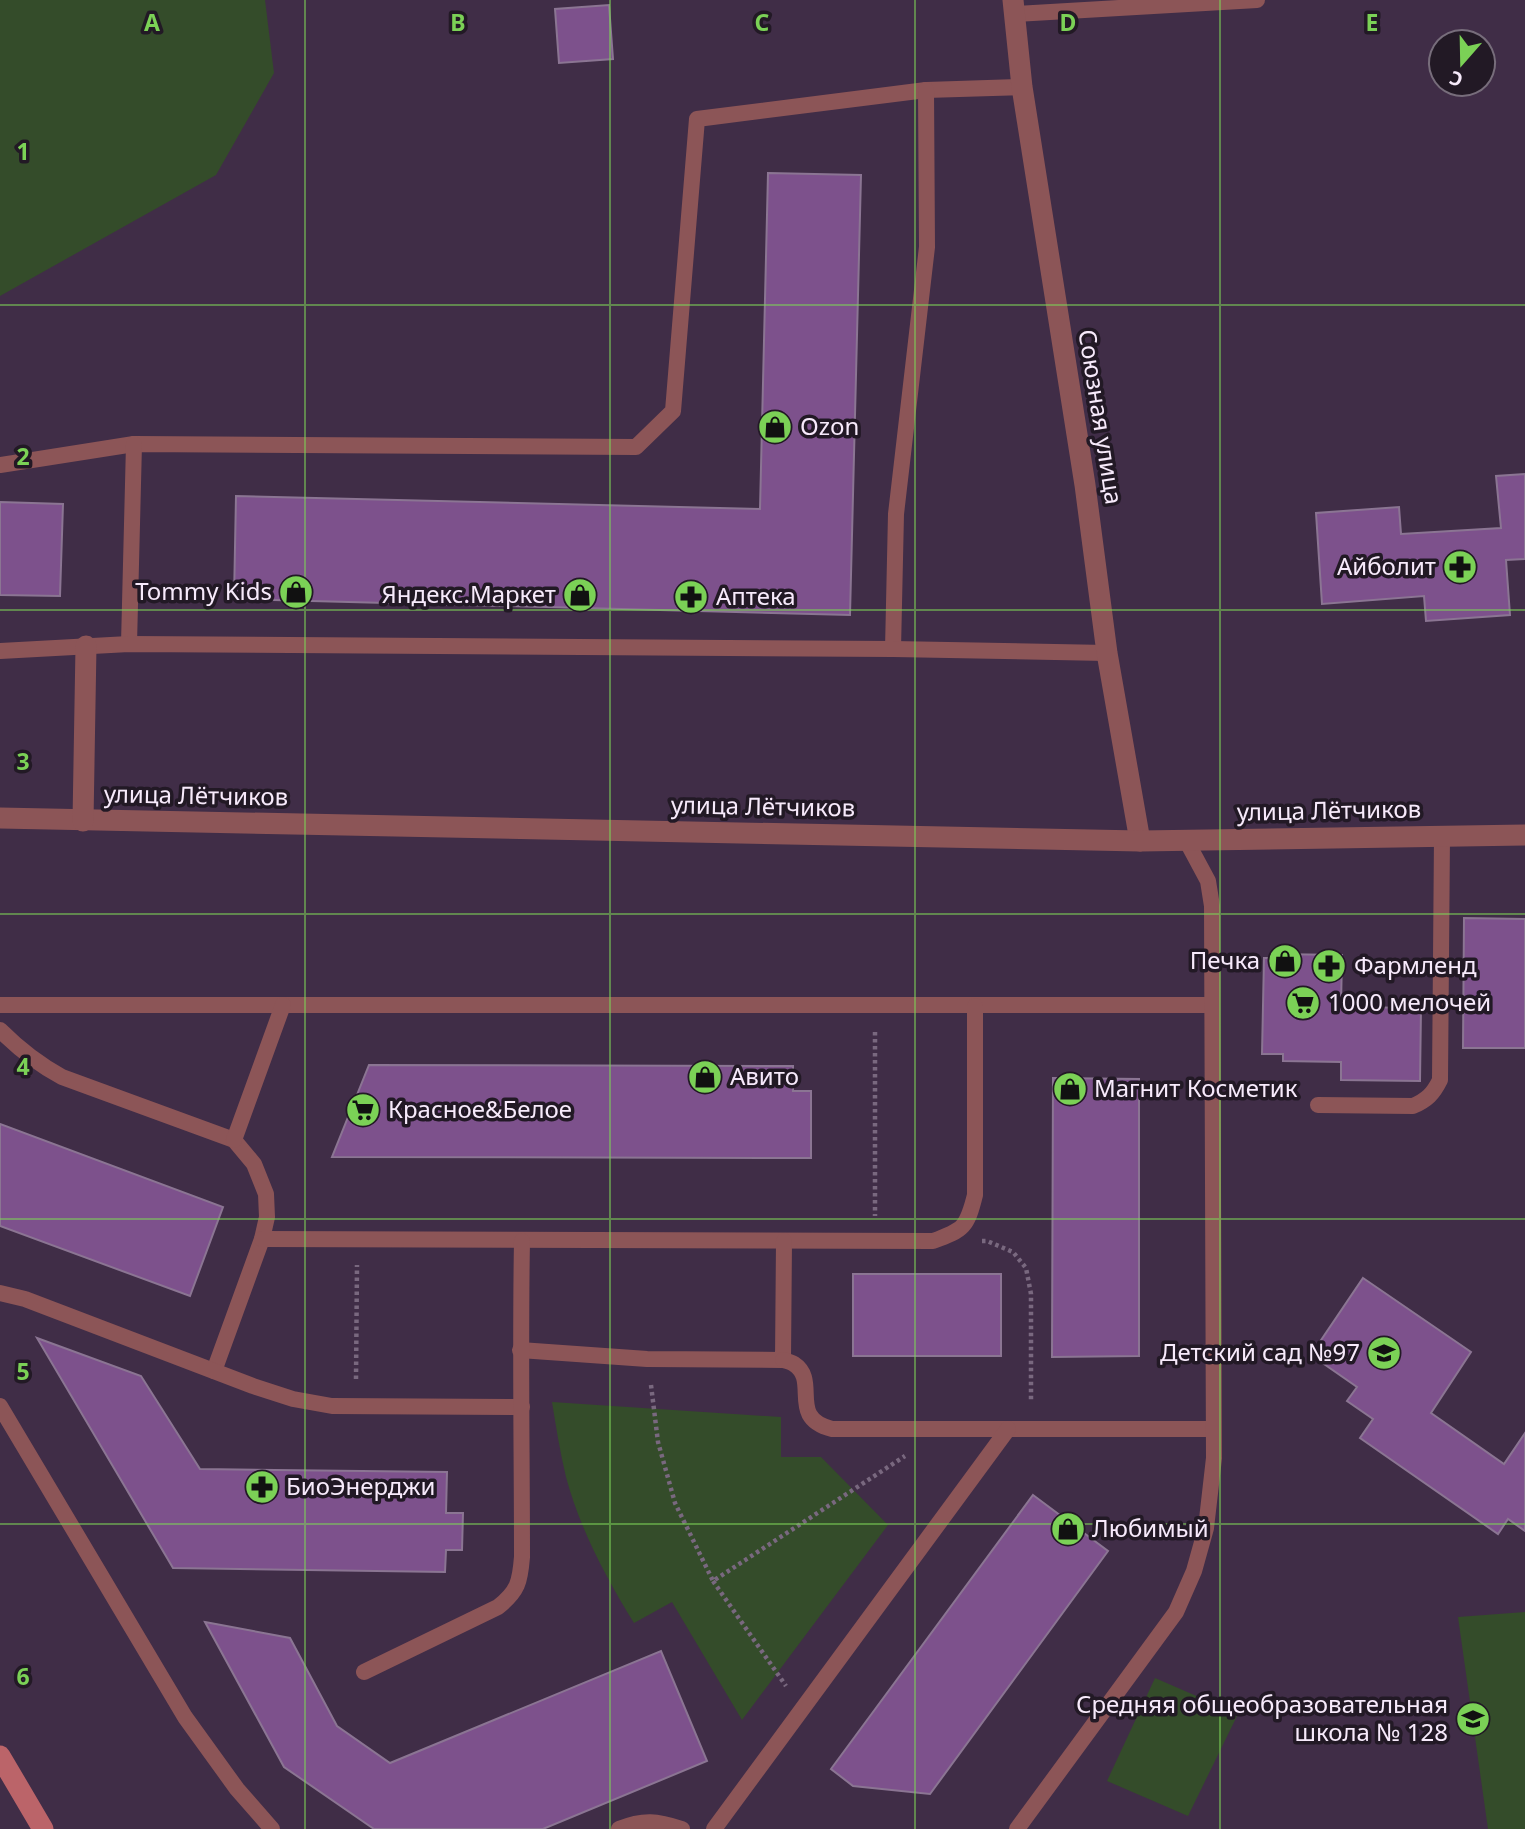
<svg xmlns="http://www.w3.org/2000/svg" width="1525" height="1829" font-family="'Noto Sans',sans-serif">
<style>
.green{fill:#344c2a}
.building{fill:#7d518c;stroke:#8b7593;stroke-width:2}
.lines{fill:none;stroke-linecap:round;stroke-linejoin:round}
.path{stroke:#79687f;stroke-width:4.5;stroke-dasharray:3.5 3.5;stroke-linecap:butt}
.lane{stroke:#8c5557;stroke-width:16}
.street{stroke:#8c5557;stroke-width:21}
.secondary{stroke:#bb6469;stroke-width:21}
.grid{fill:none;stroke:#7bd156;stroke-width:2;stroke-opacity:0.55}
.labels{text-anchor:middle;stroke-width:7;stroke-linejoin:round;paint-order:stroke}
.street-label{font-size:24px;fill:#f7eafb;stroke:#221925}
.poi-label{font-size:24px;fill:#f7eafb;stroke:#221925;text-anchor:start}
.grid-label{font-size:23px;text-anchor:middle;font-weight:bold;fill:#7bd156;stroke:#221925;stroke-width:7;stroke-linejoin:round;paint-order:stroke}
</style>
<rect width="100%" height="100%" fill="#402d47"/>
<!-- green -->
<g class="green">
<path d="M0 0H265L274 73 216 175 0 296Z"/>
<path d="M552 1402 781 1417V1457H821L888 1525 742 1720 672 1602 634 1623C606 1578 580 1529 566 1477 560 1452 556 1427 552 1402Z"/>
<path d="M1525 1612V1829H1488L1458 1617Z"/>
<path d="M1155 1678 1238 1714 1188 1816 1107 1781Z"/>
</g>
<!-- building -->
<g class="building">
<path d="M609 5 613 59 559 63 555 9Z"/>
<path d="M768 173 861 175 850 615 234 599 236 496 760 509Z"/>
<path d="M1525 474V559L1506 560 1510 615 1426 621 1424 596 1322 604 1316 513 1399 507 1401 534 1501 528 1496 476Z"/>
<path d="M0 502 63 504 60 596 0 595Z"/>
<path d="M1464 918 1525 919V1048H1463Z"/>
<path d="M1275 954 1342 955 1341 1007 1421 1008 1420 1081 1341 1080V1062L1283 1061V1054H1262L1264 958H1275Z"/>
<path d="M369 1065 793 1066V1091H811V1158L332 1157Z"/>
<path d="M1053 1078 1139 1079V1356L1052 1357Z"/>
<path d="M0 1124 223 1207 190 1296 0 1226Z"/>
<rect x="853" y="1274" width="148" height="82"/>
<path d="M1363 1278 1471 1352 1431 1413 1504 1464 1525 1433V1531L1508 1519 1498 1534 1360 1438 1373 1419 1347 1401 1357 1387 1311 1355Z"/>
<path d="M37 1338 141 1376 200 1469 447 1472 446 1513H463L462 1550H446L445 1572 173 1568Z"/>
<path d="M1033 1495 1108 1551 930 1794 853 1786 831 1769Z"/>
<path d="M205 1622 290 1638 337 1726 390 1763 661 1651 707 1761 543 1829H374L284 1767Z"/>
</g>
<g class="lines">
<!-- path -->
<g class="path">
<path d="M875 1032V1216"/>
<path d="M982 1241H987L1013 1252 1026 1268 1031 1294V1402"/>
<path d="M356 1379 357 1265"/>
<path d="M651 1385 658 1442 675 1503 713 1581 905 1456"/>
<path d="M713 1581 786 1686"/>
</g>
<!-- lane -->
<g class="lane">
<path d="M1015 14 1257 0"/>
<path d="M0 465 134 444 636 447 673 411 697 119 926 90 1022 87"/>
<path d="M129 644 134 444"/>
<path d="M893 649 896 514 927 247 926 90"/>
<path d="M0 651 129 644 893 649 1107 653"/>
<path d="M0 1005H1212"/>
<path d="M0 1030C19 1049 38 1064 62 1077L234 1140 254 1164 266 1194 267 1217 262 1239 214 1371"/>
<path d="M1318 1105 1413 1106C1427 1100 1433 1094 1440 1080L1442 836"/>
<path d="M234 1140 283 1005"/>
<path d="M262 1239 933 1241C964 1230 967 1227 975 1195V1006"/>
<path d="M0 1293 25 1299 253 1386 293 1399 332 1406 522 1407"/>
<path d="M520 1350 647 1359 783 1360 784 1241"/>
<path d="M783 1360C787 1361 791 1362 794 1364 820 1381 787 1418 832 1429H1213"/>
<path d="M0 1406 185 1717 237 1789 272 1829"/>
<path d="M364 1672 498 1607C518 1591 520 1582 522 1557 522 1452 520 1346 522 1241"/>
<path d="M619 1829C644 1819 657 1821 682 1829"/>
<path d="M714 1829 1008 1429"/>
<path d="M1017 1829 1176 1612 1194 1571 1206 1528 1214 1458 1212 906 1208 881 1186 840"/>
</g>
<!-- street -->
<g class="street">
<path d="M1013 0 1022 87 1085 485 1107 653 1140 841"/>
<path d="M0 818 1140 841 1525 835"/>
<path d="M83 821 86 646"/>
</g>
<!-- secondary -->
<path class="secondary" d="M0 1756 43 1829"/>
</g>
<!-- grid -->
<path class="grid" d="M305 0V1829M610 0V1829M915 0V1829M1220 0V1829M0 305H1525M0 610H1525M0 914H1525M0 1219H1525M0 1524H1525"/>
<!-- icons -->
<defs>
<g id="shop-disc" transform="scale(1.75)"><circle r="9.5" fill="#7bd156" stroke="#221925"/><path d="M-5-2.5h2.3a2.7 3.5 0 0 1 5.4 0H5L5.5 6h-11ZM-1.5-2.5h3a1.5 2.3 0 0 0-3 0Z" fill="#111"/></g>
<g id="pharmacy-disc" transform="scale(1.75)"><circle r="9.5" fill="#7bd156" stroke="#221925"/><path d="M-2-6h4v4h4v4h-4v4h-4v-4h-4v-4h4Z" fill="#111"/></g>
<g id="supermarket-disc" transform="scale(1.75)"><circle r="9.5" fill="#7bd156" stroke="#221925"/><path d="M-6-5.5h2.5l.6 2H6L4.5 2H-2.5L-4.4-4H-6ZM-1.5 3.2a1.3 1.3 0 1 0 .1 0ZM3 3.2a1.3 1.3 0 1 0 .1 0Z" fill="#111"/></g>
<g id="school-disc" transform="scale(1.75)"><circle r="9.5" fill="#7bd156" stroke="#221925"/><path d="M0-5L7-2L0 1L-7-2ZM-4 1L0 2.5L4 1V4Q0 6-4 4Z" fill="#111"/></g>
</defs>
<g fill-rule="evenodd">
<use href="#shop-disc" x="775" y="427"/>
<use href="#pharmacy-disc" x="1460" y="567"/>
<use href="#shop-disc" x="296" y="592"/>
<use href="#shop-disc" x="580" y="595"/>
<use href="#pharmacy-disc" x="691" y="597"/>
<use href="#shop-disc" x="1285" y="961"/>
<use href="#pharmacy-disc" x="1329" y="966"/>
<use href="#supermarket-disc" x="1303" y="1003"/>
<use href="#shop-disc" x="705" y="1077"/>
<use href="#shop-disc" x="1070" y="1089"/>
<use href="#supermarket-disc" x="363" y="1110"/>
<use href="#school-disc" x="1384" y="1353"/>
<use href="#pharmacy-disc" x="262" y="1487"/>
<use href="#shop-disc" x="1068" y="1529"/>
<use href="#school-disc" x="1473" y="1719"/>
</g>
<g class="labels">
<!-- street labels -->
<g class="street-label">
<text transform="translate(1100 417) rotate(81)" y="8">Союзная улица</text>
<text transform="translate(196 796) rotate(1)" y="8">улица Лётчиков</text>
<text transform="translate(763 807) rotate(1)" y="8">улица Лётчиков</text>
<text transform="translate(1329 811) rotate(-1)" y="8">улица Лётчиков</text>
</g>
<!-- poi labels -->
<g class="poi-label">
<text x="800" y="435">Ozon</text>
<text x="1436" y="575" text-anchor="end">Айболит</text>
<text x="272" y="600" text-anchor="end">Tommy Kids</text>
<text x="556" y="603" text-anchor="end">Яндекс.Маркет</text>
<text x="716" y="605">Аптека</text>
<text x="1260" y="969" text-anchor="end">Печка</text>
<text x="1354" y="974">Фармленд</text>
<text x="1328" y="1011">1000 мелочей</text>
<text x="730" y="1085">Авито</text>
<text x="1094" y="1097">Магнит Косметик</text>
<text x="388" y="1118">Красное&amp;Белое</text>
<text x="1360" y="1361" text-anchor="end">Детский сад №97</text>
<text x="286" y="1495">БиоЭнерджи</text>
<text x="1092" y="1537">Любимый</text>
<text x="1448" y="1713" text-anchor="end">Средняя общеобразовательная<tspan x="1448" dy="28">школа № 128</tspan></text>
</g>
</g>
<g class="grid-label">
<text x="152" y="31">A</text>
<text x="458" y="31">B</text>
<text x="762" y="31">C</text>
<text x="1068" y="31">D</text>
<text x="1372" y="31">E</text>
<text x="23" y="160">1</text>
<text x="23" y="465">2</text>
<text x="23" y="770">3</text>
<text x="23" y="1075">4</text>
<text x="23" y="1380">5</text>
<text x="23" y="1685">6</text>
</g>
<!-- north arrow -->
<g transform="translate(1462 63) rotate(200)"><circle r="33" fill="#221925" stroke="#776d7b" stroke-width="2"/>
<path d="M0-5L12 26L0 18L-12 26Z" fill="#7bd156"/>
<text y="-10" font-size="19" font-weight="bold" text-anchor="middle" fill="#f7eafb">С</text>
</g>
</svg>
